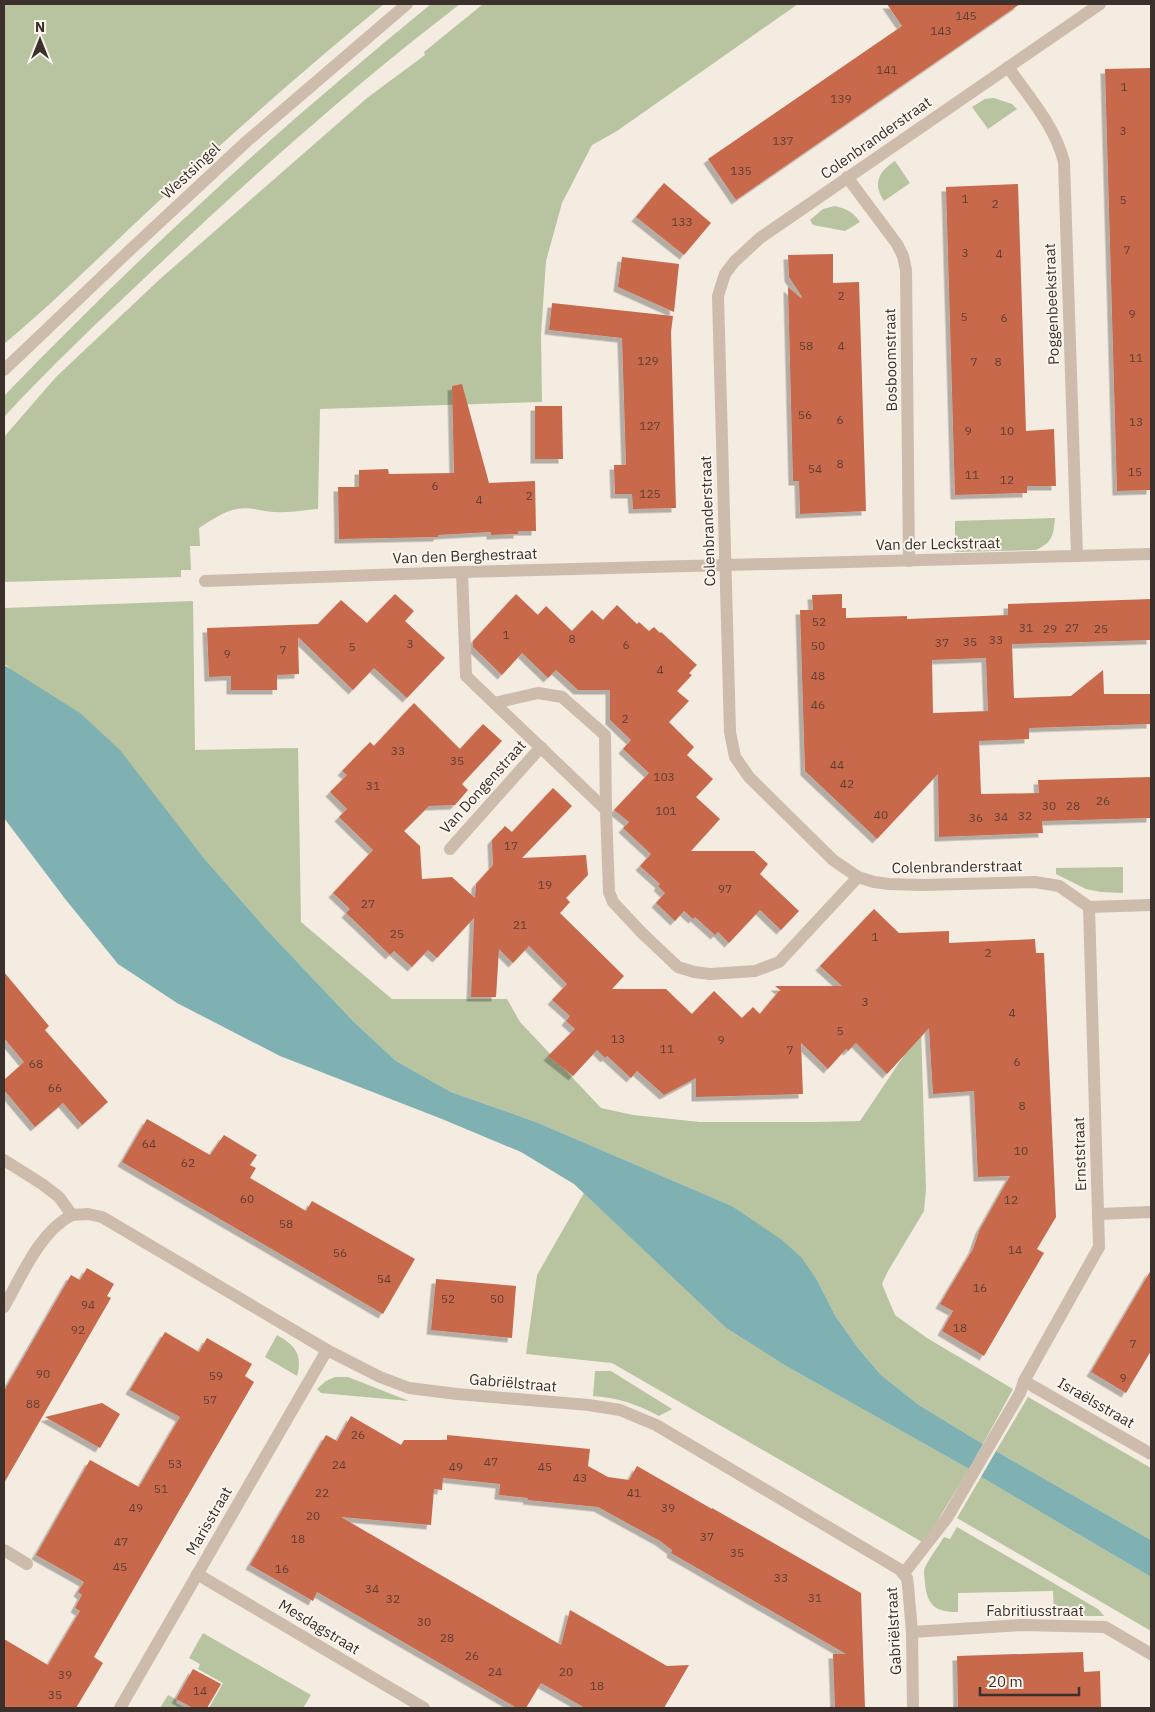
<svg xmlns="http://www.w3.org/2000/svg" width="1155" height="1712" font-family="'IBM Plex Sans',sans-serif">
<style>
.green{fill:#b8c4a0}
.water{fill:#7fb0b2}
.building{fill:#c8694b;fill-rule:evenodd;filter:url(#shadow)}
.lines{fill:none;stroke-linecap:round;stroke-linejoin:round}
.minor{stroke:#cdbbac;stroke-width:12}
.labels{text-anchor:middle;stroke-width:4;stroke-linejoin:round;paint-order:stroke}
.number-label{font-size:12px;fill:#5e3e33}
.street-label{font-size:15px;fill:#3b302b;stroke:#fbf5ee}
</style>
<defs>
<filter id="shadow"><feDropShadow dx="-4.5" dy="4.5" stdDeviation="0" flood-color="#0004"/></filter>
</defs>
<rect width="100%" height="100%" fill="#f4ebe1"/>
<!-- green -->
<g class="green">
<path d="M4 4H384C307 67 233 133 160 200 108 248 58 299 4 344Z"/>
<path d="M431 4H460C352 87 251 177 152 271 101 319 51 366 4 417V396C67 331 132 266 199 205 274 135 352 69 431 4Z"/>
<path d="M483 4H798L617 131 592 145 562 203 546 261 541 335 542 402 320 409 318 509C304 510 290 513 276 512 263 512 250 506 237 509 224 511 210 521 199 528L200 546H190L191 570H181V577L4 582V437L56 377 160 279 367 98 425 55 424 52Z"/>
<path d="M994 98 1012 104 1017 109 988 129 972 107 985 99Z"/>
<path d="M895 161 910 183 884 201C872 184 879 171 895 161Z"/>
<path d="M835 206C847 209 853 212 860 222L845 231 813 225 810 220 823 209Z"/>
<path d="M1055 518C1053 536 1053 542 1036 550L955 552V521Z"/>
<path d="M193 601 195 750 298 748 301 922 392 999H507L520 1022 601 1108 633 1115 700 1122H816L860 1121 921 1030 926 1188 924 1211 888 1271 882 1284 895 1315 927 1338 1013 1389 983 1444 919 1405 881 1375 858 1348 836 1317 817 1280 754 1222 732 1206 536 1122 451 1092 396 1061 353 1021 266 929 202 856 6 665H4V608Z"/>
<path d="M1123 867V893L1101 892 1086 889 1056 874V868Z"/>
<path d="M584 1193 726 1328 786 1366 969 1469 924 1543 612 1363 526 1354 537 1275Z"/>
<path d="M277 1335C295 1345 303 1355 297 1376L265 1357Z"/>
<path d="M595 1371H611L672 1409 659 1416C636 1404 619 1398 593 1396Z"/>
<path d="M335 1377H348L409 1401 321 1393 317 1389 326 1381Z"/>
<path d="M1028 1397 1151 1468V1540L996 1451Z"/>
<path d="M981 1477 1151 1577V1631L957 1518Z"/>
<path d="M957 1527 1098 1609 1104 1616H1054L1053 1591 958 1593V1612C936 1612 927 1606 925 1583 925 1578 923 1572 925 1567 930 1557 938 1547 944 1537L950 1539Z"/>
<path d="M203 1633 311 1695 303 1708H209L223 1683 198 1669 200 1664 189 1658Z"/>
<path d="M168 1695 177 1700 176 1703 185 1708H160Z"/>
</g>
<!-- water -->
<g class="water">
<path d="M4 665 80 713 120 750 202 856 266 929 353 1021 396 1061 451 1092 536 1122 732 1206 782 1240 801 1257 817 1280 836 1317 858 1348 881 1375 919 1405 983 1444 969 1469 786 1366 726 1328 574 1184 521 1152 442 1119 280 1056 177 1003 118 964 66 900 4 818Z"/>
<path d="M996 1451 1151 1540V1577L981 1477Z"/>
</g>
<!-- building -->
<g class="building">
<path d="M887 4H1020L736 200 708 159 902 26Z"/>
<path d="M1151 68V490L1117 491 1105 69Z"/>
<path d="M664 183 711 223 684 255 636 217Z"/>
<path d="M1018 184 1026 431 1054 429 1056 486H1027V493L955 495 946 187Z"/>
<path d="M833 254V283L859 282 866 511 800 514 799 481H793L788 287 801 298 802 297 789 277 788 255Z"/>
<path d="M622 257 679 264 674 312 618 287Z"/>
<path d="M552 303 673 316 671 332 676 508 633 509 632 494H615L614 465H626L622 338 549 330Z"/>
<path d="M462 384 489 483 535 481 536 531H518V534L491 535V532L438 535V537L339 539 338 487H359V470L388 469 389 474 454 473 452 386Z"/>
<path d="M535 406H562L563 459H535Z"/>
<path d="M395 594 414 611 405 621 445 658 407 698 374 668 353 690 298 637 299 674 277 675V690H231V676L209 677 207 628 318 624 341 600 367 623Z"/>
<path d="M516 594 538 615 546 606 572 631 592 610 603 620 617 605 637 624 639 622 649 631 654 627 660 633 661 632 697 665 689 673 692 675 677 691 689 701 669 722 694 747 687 755 713 779 696 797 720 819 691 851H754L768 864 760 874 799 911 781 930 760 910 729 943 718 932 715 935 695 917 693 919 684 911 675 921 656 903 665 893 658 886 660 884 640 866 651 854 623 828 629 822 614 810 649 773 623 749 631 740 610 720V690H578L556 670 548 678 522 653 502 675 473 647V641Z"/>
<path d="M842 594V608H846V618L907 616V619L1008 615V604L1151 599V640L1012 644 1014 698 1071 696 1103 670 1104 694H1151V724L1029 728V739L979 741 981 794 1039 793 1038 780 1151 777V818L1042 821 1043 833 939 837 938 774 877 839 805 771 800 610H813L812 595ZM986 658 988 711 933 713 932 660Z"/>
<path d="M414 703 460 749 483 724 502 741 462 784 468 790 455 805 429 806 404 831 420 846 422 879 452 877 475 898 476 884 493 865 492 840 505 826 512 832 553 788 572 806 522 858 586 855 588 875 566 898 570 902 560 913 624 976 612 989H666L692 1014 714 991 742 1018 753 1007 760 1014 779 991H781L775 986H842L820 966 874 909 899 933 949 931V943L1035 939 1036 953H1044L1056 1217 1037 1249 1044 1253 984 1356 942 1331 953 1311 940 1304 973 1249 980 1229 1010 1176 978 1177 974 1091 933 1094 929 1028 887 1074 856 1043 848 1051 846 1049 828 1069 801 1043 803 1094 696 1097V1078L664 1095 637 1071 631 1078 607 1056 605 1058 597 1050 573 1076 548 1056 575 1029 566 1021 570 1016 552 1000 567 984 529 946 513 963 499 949 496 997H471L474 918 437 958 428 950 412 967 394 951 390 955 346 913 350 909 333 893 373 850 339 817 347 809 330 792 347 775 342 771 370 742 374 746Z"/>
<path d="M4 972 49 1026 45 1030 108 1102 82 1125 63 1103 35 1127 4 1090V1080L24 1062 4 1038Z"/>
<path d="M147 1119 210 1155 224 1135 257 1155 250 1165 256 1168 250 1178 306 1211 312 1201 415 1259 383 1314 122 1162Z"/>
<path d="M87 1268 114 1284 107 1296 111 1298 4 1483V1391L71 1275 80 1280Z"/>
<path d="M1151 1270V1351L1126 1393 1091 1372Z"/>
<path d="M436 1279 516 1286 512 1338 431 1330Z"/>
<path d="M165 1332 199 1352 207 1338 252 1364 245 1376 254 1382 94 1657 103 1663 76 1708H4V1639L48 1665 80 1611 75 1608 82 1595 78 1592 84 1582 36 1555 90 1460 139 1487 180 1417 130 1390Z"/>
<path d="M102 1403 120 1414 100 1448 45 1417Z"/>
<path d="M351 1416 401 1445 404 1440H447V1435L590 1449 588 1466 608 1477 629 1480 637 1466 712 1509V1508L861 1593 865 1708H835L833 1654H846L671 1553 672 1550 660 1541 598 1507 527 1500 528 1498 499 1495 500 1484 443 1478 442 1490 434 1489 431 1525 341 1517 561 1645 570 1610 667 1666 689 1665 664 1708H585L541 1683 526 1708H517L317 1592 313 1601 250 1565 326 1435 337 1441Z"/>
<path d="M1083 1652 1084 1672 1100 1671 1101 1708H958L957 1656Z"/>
<path d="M193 1669 221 1684 207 1708H193L176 1699Z"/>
</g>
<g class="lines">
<!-- minor -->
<g class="minor">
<path d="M1100 4 760 238 734 262 725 274 718 296 730 732 735 757 749 777 833 860 858 877 874 882 889 884 923 885 1035 882 1059 886 1089 907 1151 905"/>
<path d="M1008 67C1029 97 1055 126 1064 162L1077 556"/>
<path d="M847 177 897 244 903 256 906 270 909 561"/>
<path d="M4 370 130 250 246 142 407 4"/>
<path d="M462 572 466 676 606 810 609 892 613 902 642 933 678 967 694 972 710 974 755 971 779 962 858 877"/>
<path d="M205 581 462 572 1151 554"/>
<path d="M494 703 538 693 562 697 605 735 606 810"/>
<path d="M450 849 541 747"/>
<path d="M4 1160 42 1184 59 1197 72 1215 88 1214 102 1217 327 1350 380 1377 409 1388 457 1394 589 1405 620 1410 656 1425 899 1569 907 1578 908 1586 912 1632 913 1708"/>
<path d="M1098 1214 1151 1212"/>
<path d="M4 1307C21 1277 40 1231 72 1215"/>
<path d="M1024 1381 1151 1454"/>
<path d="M4 1550 27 1564"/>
<path d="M904 1573 947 1518 1020 1393 1024 1381 1099 1247 1089 907"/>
<path d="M197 1574 424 1708"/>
<path d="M912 1632 1022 1625 1105 1627 1151 1654"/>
<path d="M120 1708 327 1350"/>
</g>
</g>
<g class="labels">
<!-- number labels -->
<g class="number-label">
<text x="966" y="20">145</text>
<text x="941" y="35">143</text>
<text x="887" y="74">141</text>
<text x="1124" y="91">1</text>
<text x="841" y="103">139</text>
<text x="1123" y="135">3</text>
<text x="783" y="145">137</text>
<text x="741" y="175">135</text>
<text x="965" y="203">1</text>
<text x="1123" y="204">5</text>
<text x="995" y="208">2</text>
<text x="682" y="226">133</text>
<text x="1127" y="254">7</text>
<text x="965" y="257">3</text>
<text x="999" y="258">4</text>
<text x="841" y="300">2</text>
<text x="1132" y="318">9</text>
<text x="964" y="321">5</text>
<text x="1004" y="322">6</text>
<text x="806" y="350">58</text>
<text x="841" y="350">4</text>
<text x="1136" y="362">11</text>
<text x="648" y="365">129</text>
<text x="974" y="366">7</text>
<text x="998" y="366">8</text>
<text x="805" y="419">56</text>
<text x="840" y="424">6</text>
<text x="1136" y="426">13</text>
<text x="650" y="430">127</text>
<text x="968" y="435">9</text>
<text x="1007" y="435">10</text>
<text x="840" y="468">8</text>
<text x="815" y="473">54</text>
<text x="1135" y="476">15</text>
<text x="972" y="479">11</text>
<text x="1007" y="484">12</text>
<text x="435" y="490">6</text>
<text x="650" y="498">125</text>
<text x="529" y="500">2</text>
<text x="479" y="504">4</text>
<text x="819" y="626">52</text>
<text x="1026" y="632">31</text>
<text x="1072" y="632">27</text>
<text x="1050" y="633">29</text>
<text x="1101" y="633">25</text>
<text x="506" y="639">1</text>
<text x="572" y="643">8</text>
<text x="996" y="644">33</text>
<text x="970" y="646">35</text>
<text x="942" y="647">37</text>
<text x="410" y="648">3</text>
<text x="626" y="649">6</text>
<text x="818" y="650">50</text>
<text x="352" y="651">5</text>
<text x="283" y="654">7</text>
<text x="227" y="658">9</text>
<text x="660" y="674">4</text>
<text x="818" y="680">48</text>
<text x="818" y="709">46</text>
<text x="625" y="723">2</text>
<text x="398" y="755">33</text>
<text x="457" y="765">35</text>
<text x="837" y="769">44</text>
<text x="664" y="781">103</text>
<text x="847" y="788">42</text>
<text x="373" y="790">31</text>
<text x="1103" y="805">26</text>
<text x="1049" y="810">30</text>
<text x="1073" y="810">28</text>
<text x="666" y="815">101</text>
<text x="881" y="819">40</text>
<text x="1025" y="820">32</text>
<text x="1001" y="821">34</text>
<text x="976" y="822">36</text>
<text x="511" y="850">17</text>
<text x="545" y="889">19</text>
<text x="725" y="893">97</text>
<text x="368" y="908">27</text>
<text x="520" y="929">21</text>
<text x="397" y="938">25</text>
<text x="875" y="941">1</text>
<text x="988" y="957">2</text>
<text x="865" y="1006">3</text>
<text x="1012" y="1017">4</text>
<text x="840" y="1035">5</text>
<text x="618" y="1043">13</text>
<text x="721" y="1044">9</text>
<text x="667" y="1053">11</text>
<text x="790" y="1054">7</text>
<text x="1017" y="1066">6</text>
<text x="36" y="1068">68</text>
<text x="55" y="1092">66</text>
<text x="1022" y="1110">8</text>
<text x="149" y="1148">64</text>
<text x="1021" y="1155">10</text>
<text x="188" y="1167">62</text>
<text x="247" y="1203">60</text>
<text x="1011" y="1204">12</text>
<text x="286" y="1228">58</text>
<text x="1015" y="1254">14</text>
<text x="340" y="1257">56</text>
<text x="384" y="1283">54</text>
<text x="980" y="1292">16</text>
<text x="448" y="1303">52</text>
<text x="497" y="1303">50</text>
<text x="88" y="1309">94</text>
<text x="960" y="1332">18</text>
<text x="78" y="1334">92</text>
<text x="1133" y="1348">7</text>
<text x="43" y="1378">90</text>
<text x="216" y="1380">59</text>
<text x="1123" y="1382">9</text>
<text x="210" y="1404">57</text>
<text x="33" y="1408">88</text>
<text x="358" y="1439">26</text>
<text x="491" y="1466">47</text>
<text x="175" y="1468">53</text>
<text x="339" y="1469">24</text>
<text x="456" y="1471">49</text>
<text x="545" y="1471">45</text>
<text x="580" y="1482">43</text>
<text x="161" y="1493">51</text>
<text x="322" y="1497">22</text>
<text x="634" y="1497">41</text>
<text x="136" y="1512">49</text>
<text x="668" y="1512">39</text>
<text x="313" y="1520">20</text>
<text x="707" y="1541">37</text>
<text x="298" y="1543">18</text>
<text x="121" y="1546">47</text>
<text x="737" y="1557">35</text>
<text x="120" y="1571">45</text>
<text x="282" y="1573">16</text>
<text x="781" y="1582">33</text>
<text x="372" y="1593">34</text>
<text x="815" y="1602">31</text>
<text x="393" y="1603">32</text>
<text x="424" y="1626">30</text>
<text x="447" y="1642">28</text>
<text x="472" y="1660">26</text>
<text x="495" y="1676">24</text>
<text x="566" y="1676">20</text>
<text x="65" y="1679">39</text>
<text x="597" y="1690">18</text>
<text x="200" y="1695">14</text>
<text x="55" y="1699">35</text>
</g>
<!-- street labels -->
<g class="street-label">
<text transform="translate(876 138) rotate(-35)" y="5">Colenbranderstraat</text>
<text transform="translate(191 171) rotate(-43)" y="5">Westsingel</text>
<text transform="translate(1052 304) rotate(-92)" y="5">Poggenbeekstraat</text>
<text transform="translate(891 360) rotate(-91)" y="5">Bosboomstraat</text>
<text transform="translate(708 521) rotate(-92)" y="5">Colenbranderstraat</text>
<text transform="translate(938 544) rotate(-1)" y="5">Van der Leckstraat</text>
<text transform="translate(465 556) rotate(-2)" y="5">Van den Berghestraat</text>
<text transform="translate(483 787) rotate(-48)" y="5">Van Dongenstraat</text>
<text transform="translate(957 867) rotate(-1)" y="5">Colenbranderstraat</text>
<text transform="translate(1080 1154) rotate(-92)" y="5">Ernststraat</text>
<text transform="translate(513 1383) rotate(5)" y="5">Gabriëlstraat</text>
<text transform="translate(1096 1403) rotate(30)" y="5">Israëlsstraat</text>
<text transform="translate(209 1521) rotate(-60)" y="5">Marisstraat</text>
<text x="1035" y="1616">Fabritiusstraat</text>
<text transform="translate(319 1627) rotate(31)" y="5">Mesdagstraat</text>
<text transform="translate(894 1631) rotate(-93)" y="5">Gabriëlstraat</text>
</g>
</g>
<!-- border -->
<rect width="1155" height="1712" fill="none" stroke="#3b302b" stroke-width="10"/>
<!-- north arrow -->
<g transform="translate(40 40)" stroke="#fbf5ee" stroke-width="4" paint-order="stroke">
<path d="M0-4L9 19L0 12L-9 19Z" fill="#3b302b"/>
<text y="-8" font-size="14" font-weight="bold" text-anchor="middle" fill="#3b302b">N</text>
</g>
<!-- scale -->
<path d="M980 1687v8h99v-8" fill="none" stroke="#3b302b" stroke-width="2.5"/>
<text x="988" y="1687" font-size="15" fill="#3b302b" stroke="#fbf5ee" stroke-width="4" paint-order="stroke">20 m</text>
</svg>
